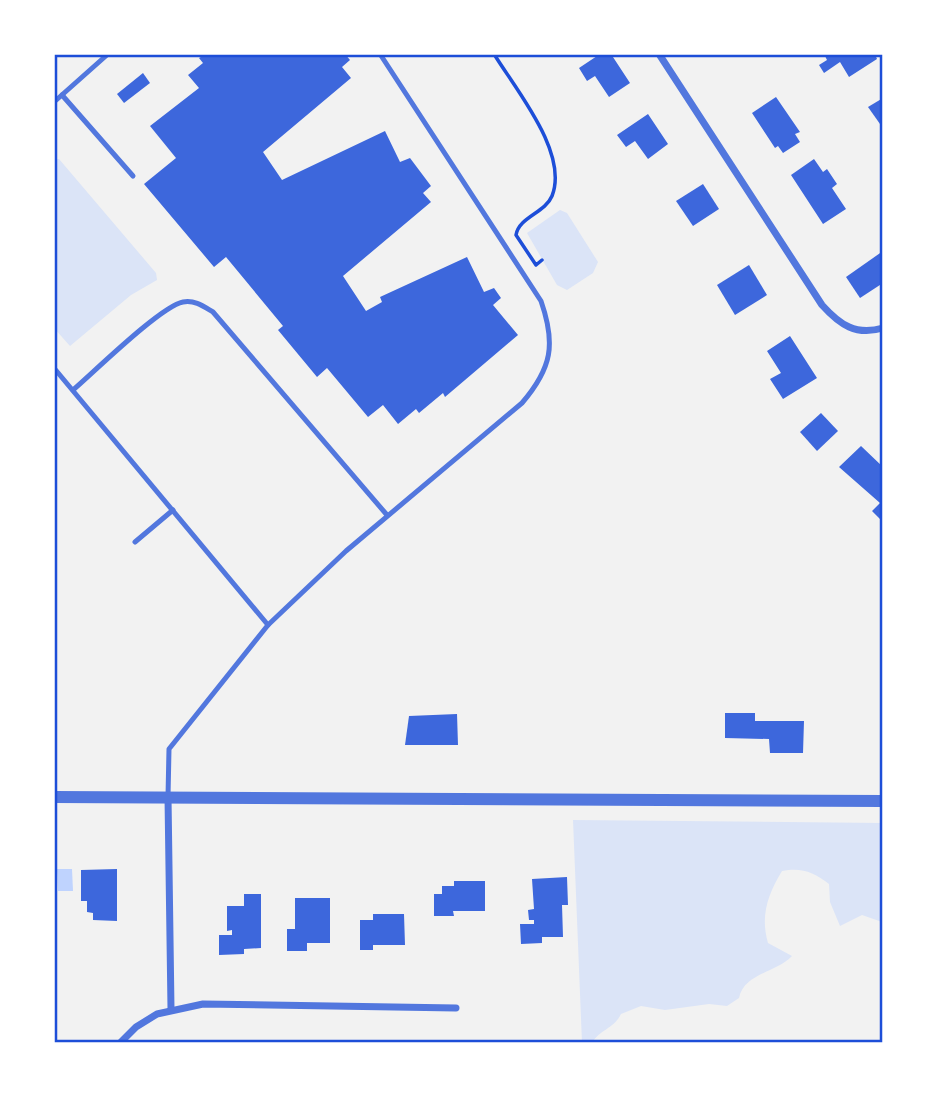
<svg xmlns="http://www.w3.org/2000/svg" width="937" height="1097" font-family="Roboto,sans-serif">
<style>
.green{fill:#dbe4f7}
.water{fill:#bfd3fe}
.building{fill:#3d67dc}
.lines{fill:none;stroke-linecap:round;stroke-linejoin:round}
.path{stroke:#1d4ed8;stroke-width:3.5}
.service{stroke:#5277de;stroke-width:5}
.minor{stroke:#5277de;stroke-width:7}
.tertiary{stroke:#5277de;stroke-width:12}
.neatline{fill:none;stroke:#1d4ed8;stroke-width:2.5}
</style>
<rect width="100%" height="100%" fill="#f2f2f2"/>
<!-- green -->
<g class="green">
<path d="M54 159H59L156 273 157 280 131 295 70 346 54 328Z"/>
<path d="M560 210 567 213 598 262 593 273 567 290 557 285 527 233Z"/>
<path d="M573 820 883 823 882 922 862 915 840 926 830 902 829 884C814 872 801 867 782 871 768 894 760 916 768 943L792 956C776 973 744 973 739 998L727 1006 709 1004 665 1010 641 1006 621 1014C614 1029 600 1029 592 1043H582Z"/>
</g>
<!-- water -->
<path class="water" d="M57 869H72L73 891H58Z"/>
<!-- building -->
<g class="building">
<path d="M206 54H345L350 60 342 67 351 78 263 152 282 180 385 131 400 162 410 158 431 186 423 193 431 202 343 276 366 311 382 302 380 297 467 257 484 292 494 288 501 298 493 305 518 335 445 397 443 393 419 413 416 409 398 424 383 405 368 417 327 368 317 377 278 330 283 326 226 257 214 267 144 184 176 158 150 126 199 88 188 75 203 63 199 58Z"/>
<path d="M600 54H611L630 83 609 97 595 76 587 81 579 68Z"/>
<path d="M824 54H875L877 59 849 77 840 62 824 73 819 65 827 60Z"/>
<path d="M143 73 150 83 124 103 117 94Z"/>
<path d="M776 97 800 132 795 134 800 142 783 153 778 146 775 148 752 113Z"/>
<path d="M883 98V122L880 124 868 107Z"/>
<path d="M648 114 668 144 648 159 635 141 626 147 617 135Z"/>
<path d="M814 159 823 172 827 169 837 184 832 188 846 209 823 224 791 175Z"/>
<path d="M703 184 719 209 693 226 676 201Z"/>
<path d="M883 251V283L860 298 846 277Z"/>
<path d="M749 265 767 295 735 315 717 285Z"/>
<path d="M790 336 817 378 783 399 770 379 781 373 767 351Z"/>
<path d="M821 413 838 431 817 451 800 432Z"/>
<path d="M861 446 883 467V522L872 511 880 503 839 467Z"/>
<path d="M725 713H755V721H804L803 753H770L769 739 725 738Z"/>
<path d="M457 714 458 745H405L409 716Z"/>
<path d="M117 869V921L93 920V913L87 912V901H81V870Z"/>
<path d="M567 877 568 905H562L563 937H542V943L521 944 520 924H534V920H529L528 910 534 909 532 879Z"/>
<path d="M454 881H485V911H453L454 916H434V894H442V886H454Z"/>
<path d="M244 894H261V948L244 949V954L219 955V935H232V930L227 931V906H244Z"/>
<path d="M295 898H330V943H307V951H287V929H295Z"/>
<path d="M373 914H404L405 945H373V950H360V920H373Z"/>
</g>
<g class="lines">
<!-- path -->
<path class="path" d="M494 54C516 90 569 153 552 196 545 213 519 217 516 235L536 265 542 260"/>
<!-- service -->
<g class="service">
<path d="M62 95 133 176"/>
<path d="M54 102 108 54"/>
<path d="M54 368 268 625"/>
<path d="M73 390C93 373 161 306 183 302 195 300 203 306 213 312L387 515"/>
<path d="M135 542 173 510"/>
<path d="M168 797 169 749 268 625 346 551 522 403C552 368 556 344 541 301L380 54"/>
</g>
<!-- minor -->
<g class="minor">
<path d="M659 54 822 305C840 325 856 336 883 328"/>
<path d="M168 797 171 1009"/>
<path d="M120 1043 136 1027 157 1014 203 1004 456 1008"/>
</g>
<!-- tertiary -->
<path class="tertiary" d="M54 797 883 801"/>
</g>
<!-- border -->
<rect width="937" height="1097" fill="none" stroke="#ffffff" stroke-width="112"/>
<rect x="56" y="56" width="825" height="985" class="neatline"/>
</svg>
